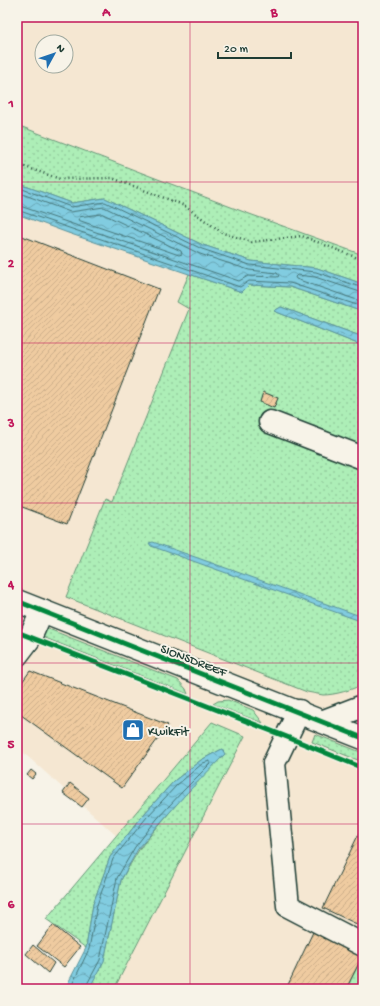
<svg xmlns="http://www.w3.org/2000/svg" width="380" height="1006" font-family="'Gochi Hand',sans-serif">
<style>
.built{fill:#f5e7d2;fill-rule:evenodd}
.grass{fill:url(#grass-dots);stroke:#669676}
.water{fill:url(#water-waves);stroke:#5a939b}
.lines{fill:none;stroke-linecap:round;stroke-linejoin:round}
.shore{stroke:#467679;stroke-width:1}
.building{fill:url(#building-hatch);stroke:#1f3d34}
.minor-casing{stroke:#1f3d34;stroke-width:25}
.path{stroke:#1f3d34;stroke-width:2.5;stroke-dasharray:1 3;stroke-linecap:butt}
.minor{stroke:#f7f3e8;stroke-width:22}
.cycleway-casing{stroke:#f7f3e8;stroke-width:8}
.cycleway{stroke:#00873e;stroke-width:5}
.grid{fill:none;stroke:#c2185b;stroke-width:1;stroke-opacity:0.55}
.labels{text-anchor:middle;stroke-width:4;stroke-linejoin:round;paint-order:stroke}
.street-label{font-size:13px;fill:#1f3d34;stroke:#f7f3e8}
.poi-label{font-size:13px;fill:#1f3d34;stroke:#f7f3e8;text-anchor:start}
.neatline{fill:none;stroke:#c2185b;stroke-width:1.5}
.grid-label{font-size:13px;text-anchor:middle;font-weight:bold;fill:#c2185b}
</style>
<defs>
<pattern id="grass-dots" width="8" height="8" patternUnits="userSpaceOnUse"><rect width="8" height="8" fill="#adeeb7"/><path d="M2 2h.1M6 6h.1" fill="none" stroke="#94cd9e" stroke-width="1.8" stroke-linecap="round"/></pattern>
<pattern id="water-waves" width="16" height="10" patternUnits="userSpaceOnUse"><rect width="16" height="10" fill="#81cce0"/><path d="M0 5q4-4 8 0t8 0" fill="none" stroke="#69a7b6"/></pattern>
<pattern id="building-hatch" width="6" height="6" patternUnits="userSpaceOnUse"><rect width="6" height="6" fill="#efcba0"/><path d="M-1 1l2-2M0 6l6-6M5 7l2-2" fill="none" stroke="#ccaf8a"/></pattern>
</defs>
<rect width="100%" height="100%" fill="#f7f3e8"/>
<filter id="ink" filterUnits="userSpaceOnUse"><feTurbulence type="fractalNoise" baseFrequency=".025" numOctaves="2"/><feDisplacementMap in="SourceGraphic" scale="8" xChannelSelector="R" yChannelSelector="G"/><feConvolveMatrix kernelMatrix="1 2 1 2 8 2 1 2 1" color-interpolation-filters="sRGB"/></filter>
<g filter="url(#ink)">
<!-- built -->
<g class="built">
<path d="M17 17H363V255L244 212 17 125ZM42 42H66V66H42Z"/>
<path d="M17 198 207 271 363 615V989H80L129 847 17 747Z"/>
</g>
<!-- grass -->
<g class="grass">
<path d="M17 125 244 212 363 255V284L317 268 251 261 203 245 105 198 72 203 17 183Z"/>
<path d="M189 274 242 292 249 285 290 287 363 312V337L281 307 274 311 363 346V684C352 690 335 695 323 695 318 694 312 693 307 692L66 597 105 499 112 502 189 309 177 302Z"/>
<path d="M46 628 178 680 186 689 188 694 35 634Z"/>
<path d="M228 700 253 710 263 723 213 704 218 701Z"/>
<path d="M212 722 245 736 114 989H88L104 960 121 880 140 848 222 749 201 760 174 781 144 814 110 857 93 904 86 948 46 919Z"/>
<path d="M315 734 363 753V762L312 742Z"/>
<path d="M362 957 363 989H346Z"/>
</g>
<!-- water -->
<g class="water">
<path d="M17 183 72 203 105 198 203 245 251 261 317 268 363 284V312L290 287 249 285 242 292 68 233 17 214Z"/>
<path d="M281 307 363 337V346L274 311Z"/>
<path d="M153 542 363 617V622L151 546 149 543Z"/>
<path d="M222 749 225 754 185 795 161 822 138 849 121 880 104 961 89 989H65L86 948 93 904 110 857 144 814 174 781 201 760Z"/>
</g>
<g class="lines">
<!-- shore -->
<g class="shore">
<path d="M17 187 71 207 105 202 202 249 250 265 316 272 363 288"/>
<path d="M17 192 70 212 104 207 200 254 249 270 277 273 279 276 277 277 248 276 239 281 17 205"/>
<path d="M17 210 240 287 249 281 290 283 363 307"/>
<path d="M103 214 181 251 182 254 179 255 78 220 80 217Z"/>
<path d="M363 293 315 277 297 275 295 277 296 279 363 302"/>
<path d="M70 989 89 949 97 905 113 859 147 817 177 785 203 763 210 761V764L182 792 157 819 135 847 117 878 100 960 86 986 85 989"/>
</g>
</g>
<!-- building -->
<g class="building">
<path d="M17 234 159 289 67 524 17 505Z"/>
<path d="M263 392 278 398 274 408 260 402Z"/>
<path d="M30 671 168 725 122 788 17 712V689Z"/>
<path d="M31 770 36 774 32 779 27 775Z"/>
<path d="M70 783 89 798 82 807 63 793Z"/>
<path d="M363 825V927L323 908Z"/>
<path d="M53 925 80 947 64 967 37 946Z"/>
<path d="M313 932 362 957 346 989H286Z"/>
<path d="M33 945 54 963 48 973 26 954Z"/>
</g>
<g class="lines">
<!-- minor casing -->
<g class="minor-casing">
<g id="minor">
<path d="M270 422 363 458"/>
<path d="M17 601 363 738"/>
<path d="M17 655 30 638 42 611"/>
<path d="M299 711 274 763 288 906 363 945"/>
<path d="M324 721 363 706"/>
</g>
</g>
<!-- path -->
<path class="path" d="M17 164 60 179 112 178 183 205 223 233 252 242 302 236 363 260"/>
<!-- minor -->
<use href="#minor" class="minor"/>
<!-- cycleway casing -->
<g class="cycleway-casing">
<g id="cycleway">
<path d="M17 601 363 738"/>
<path d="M17 632 287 737 363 768"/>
</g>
</g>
<!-- cycleway -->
<use href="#cycleway" class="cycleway"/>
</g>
</g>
<!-- grid -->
<path class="grid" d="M190 17V989M17 182H363M17 343H363M17 503H363M17 663H363M17 824H363"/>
<!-- icons -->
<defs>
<g id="shop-square" transform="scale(1.15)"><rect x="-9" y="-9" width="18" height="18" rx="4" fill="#1f6fb2" stroke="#f7f3e8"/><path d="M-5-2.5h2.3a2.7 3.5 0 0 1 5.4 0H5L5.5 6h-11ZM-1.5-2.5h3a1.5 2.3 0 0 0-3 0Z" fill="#fff"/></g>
</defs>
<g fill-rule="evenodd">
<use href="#shop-square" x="133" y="730"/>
</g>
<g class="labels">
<!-- street labels -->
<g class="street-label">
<text transform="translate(194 659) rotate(21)" y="5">SIONSDREEF</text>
</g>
<!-- poi labels -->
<g class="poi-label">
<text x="148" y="735">KwikFit</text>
</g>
</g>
<!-- margin -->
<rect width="380" height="1006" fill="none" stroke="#f7f3e8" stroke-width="44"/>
<!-- north arrow -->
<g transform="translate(54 54) rotate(50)"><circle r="19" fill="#f7f3e8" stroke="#a1aaa0"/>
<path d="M0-3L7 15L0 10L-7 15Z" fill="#1f6fb2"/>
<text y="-6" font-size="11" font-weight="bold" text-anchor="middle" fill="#1f3d34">N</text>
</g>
<!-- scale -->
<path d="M218 52v6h73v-6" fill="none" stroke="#1f3d34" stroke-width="2"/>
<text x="224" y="52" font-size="12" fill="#1f3d34" stroke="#f7f3e8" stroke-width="3" paint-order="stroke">20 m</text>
<rect x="22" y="22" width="336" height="962" class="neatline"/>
<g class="grid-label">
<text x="106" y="16">A</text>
<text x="274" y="16">B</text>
<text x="11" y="107">1</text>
<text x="11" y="267">2</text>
<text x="11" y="427">3</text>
<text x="11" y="588">4</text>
<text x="11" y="748">5</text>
<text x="11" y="908">6</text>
</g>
</svg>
